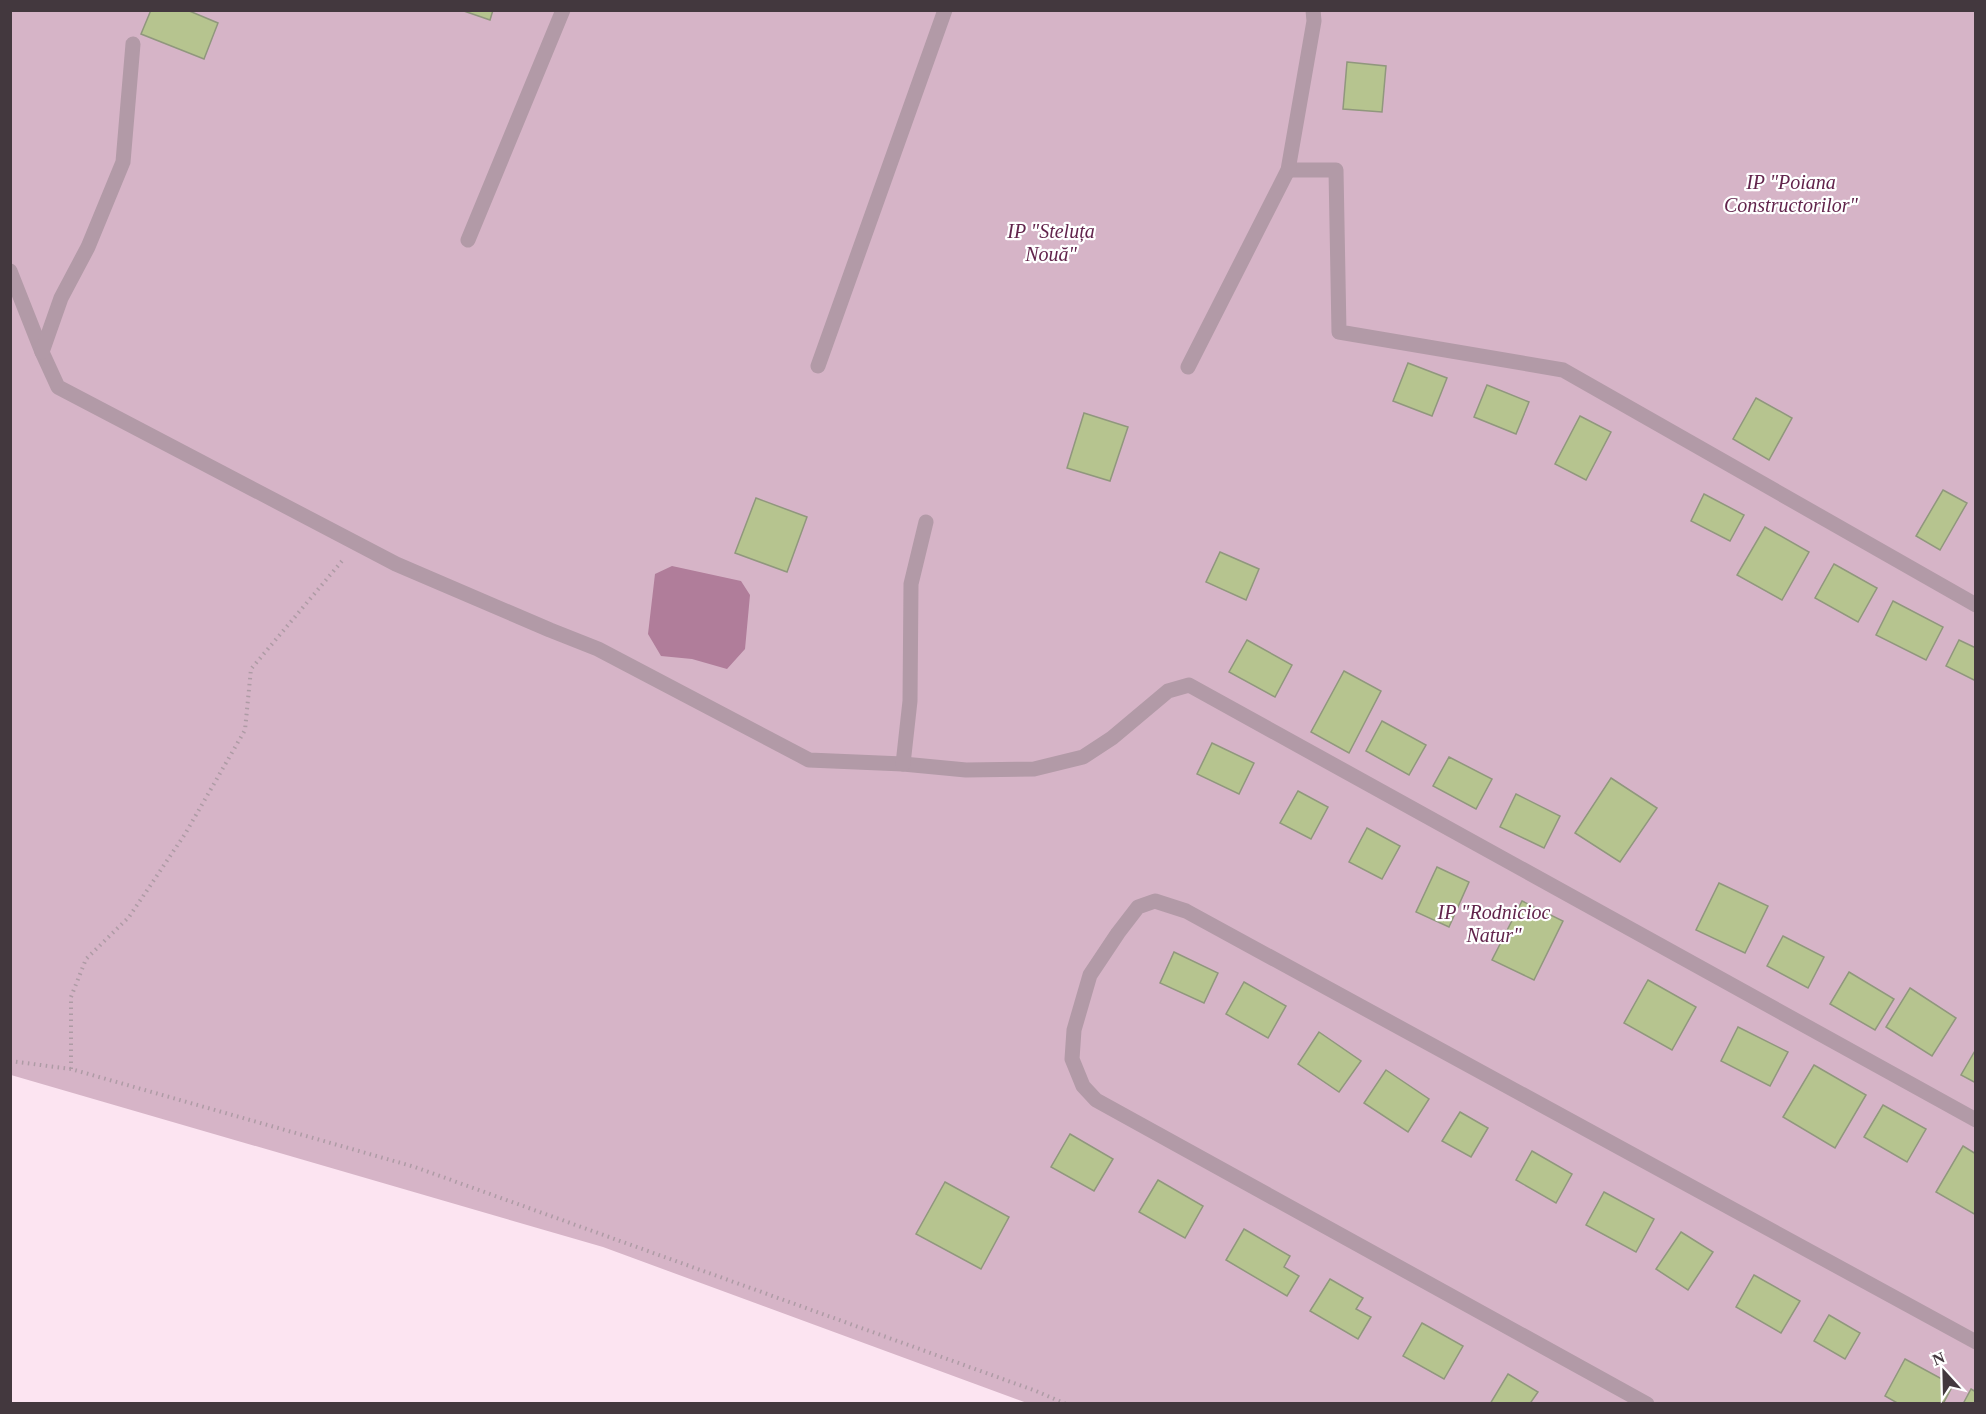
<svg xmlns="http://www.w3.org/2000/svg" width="1986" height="1414" font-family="Georgia,serif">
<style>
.green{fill:#d6b4c7}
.water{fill:#b07d9a}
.building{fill:#b6c48f;stroke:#90977d;stroke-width:1.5}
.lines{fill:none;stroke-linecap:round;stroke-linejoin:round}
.path{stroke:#ae9ba5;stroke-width:4;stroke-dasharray:1.5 4.5;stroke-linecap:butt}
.street{stroke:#b29aa7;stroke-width:15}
.labels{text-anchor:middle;stroke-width:4.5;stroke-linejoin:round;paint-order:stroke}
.park-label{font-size:20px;font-style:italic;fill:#62244c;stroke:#fff}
</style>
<rect width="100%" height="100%" fill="#fce4f1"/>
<!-- green -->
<path class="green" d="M10 11H1975V1403H1027L603 1247 11 1075Z"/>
<!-- water -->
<path class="water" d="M672 566 741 581 750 595 745 649 727 669 692 659 661 656 648 634 655 574Z"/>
<!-- building -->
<g class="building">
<path d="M151 10H187L218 23 204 59 141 34Z"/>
<path d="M461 10H493L490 20Z"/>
<path d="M1347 62 1386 66 1382 112 1343 109Z"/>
<path d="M1408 363 1447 378 1432 416 1393 401Z"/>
<path d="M1487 385 1529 402 1516 434 1474 417Z"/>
<path d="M1756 398 1792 418 1769 460 1733 439Z"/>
<path d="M1084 413 1128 427 1110 481 1067 468Z"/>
<path d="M1580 416 1611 432 1586 480 1555 464Z"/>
<path d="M1943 490 1967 503 1940 550 1916 536Z"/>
<path d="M1704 494 1744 515 1730 541 1691 521Z"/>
<path d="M756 498 807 517 787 572 735 553Z"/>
<path d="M1765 527 1809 552 1782 600 1737 575Z"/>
<path d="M1220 552 1259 569 1246 600 1206 582Z"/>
<path d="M1834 564 1877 588 1858 622 1815 598Z"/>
<path d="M1893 601 1943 627 1926 660 1876 635Z"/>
<path d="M1247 640 1292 665 1275 697 1229 672Z"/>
<path d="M1959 640 1976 648V681L1946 666Z"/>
<path d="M1344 671 1381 691 1349 753 1311 732Z"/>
<path d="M1382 721 1426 745 1409 775 1366 751Z"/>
<path d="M1212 743 1254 763 1239 794 1197 774Z"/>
<path d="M1449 757 1492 779 1476 809 1433 786Z"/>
<path d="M1611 778 1657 808 1620 862 1575 833Z"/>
<path d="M1298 791 1328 807 1311 839 1280 823Z"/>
<path d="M1516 794 1560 816 1544 848 1500 827Z"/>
<path d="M1367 828 1400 846 1382 879 1349 862Z"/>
<path d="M1437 867 1469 882 1449 927 1416 912Z"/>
<path d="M1719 883 1768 906 1745 953 1696 930Z"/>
<path d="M1522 901 1563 921 1534 980 1492 960Z"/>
<path d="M1783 936 1824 957 1808 988 1767 966Z"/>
<path d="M1174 952 1218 973 1204 1003 1160 983Z"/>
<path d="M1849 972 1894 999 1875 1030 1830 1004Z"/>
<path d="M1648 980 1696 1007 1672 1050 1624 1023Z"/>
<path d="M1244 982 1286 1006 1268 1038 1226 1014Z"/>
<path d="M1910 988 1956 1018 1932 1056 1886 1027Z"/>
<path d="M1738 1027 1788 1052 1770 1086 1721 1061Z"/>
<path d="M1319 1032 1361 1061 1339 1092 1298 1064Z"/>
<path d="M1976 1049V1083L1961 1075Z"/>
<path d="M1814 1065 1866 1095 1835 1148 1783 1117Z"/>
<path d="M1386 1070 1429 1099 1408 1132 1364 1103Z"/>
<path d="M1883 1105 1926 1129 1907 1162 1864 1137Z"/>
<path d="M1460 1112 1488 1128 1471 1157 1442 1141Z"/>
<path d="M1070 1134 1113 1159 1094 1191 1051 1167Z"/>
<path d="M1963 1146 1976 1154V1215L1936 1192Z"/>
<path d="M1532 1151 1572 1174 1556 1203 1516 1180Z"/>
<path d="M1158 1180 1203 1206 1185 1238 1139 1212Z"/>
<path d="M945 1182 1009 1217 981 1269 916 1234Z"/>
<path d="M1604 1192 1654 1219 1636 1252 1586 1225Z"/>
<path d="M1244 1229 1290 1256 1284 1267 1299 1276 1287 1296 1226 1260Z"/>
<path d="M1681 1232 1713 1252 1688 1290 1656 1269Z"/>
<path d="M1754 1275 1800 1301 1781 1333 1736 1307Z"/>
<path d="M1330 1279 1363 1298 1356 1309 1371 1317 1358 1339 1310 1311Z"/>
<path d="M1829 1315 1860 1333 1845 1359 1814 1341Z"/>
<path d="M1422 1323 1463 1346 1444 1379 1403 1356Z"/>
<path d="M1905 1359 1953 1385 1943 1404H1899L1885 1396Z"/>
<path d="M1508 1374 1538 1392 1531 1402 1534 1404H1490Z"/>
<path d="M1971 1389 1976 1392V1404H1963Z"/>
</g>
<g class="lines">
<!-- path -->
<g class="path">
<path d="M10 1061 71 1069 415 1167 1036 1391 1066 1404"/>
<path d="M71 1069V997L86 959 129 917 185 834 245 730 251 669 342 561"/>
</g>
<!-- street -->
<g class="street">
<path d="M1288 170H1336L1339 332 1563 370 1976 605"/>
<path d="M468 240 563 10"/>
<path d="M10 271 42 352 58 387 396 564 550 630 598 649 809 760 903 764 966 770 1034 769 1083 757 1112 738 1168 691 1189 685 1976 1120"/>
<path d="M42 352 61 298 88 247 123 162 133 44"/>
<path d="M818 366 945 10"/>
<path d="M1188 367 1288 170 1314 21 1313 10"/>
<path d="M903 764 910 701 911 584 926 522"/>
<path d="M1647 1404 1096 1100 1083 1086 1072 1059 1074 1030 1090 975 1118 933 1138 907 1155 901 1186 911 1976 1342"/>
</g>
</g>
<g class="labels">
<!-- park labels -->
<g class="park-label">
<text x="1791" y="189">IP "Poiana<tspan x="1791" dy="23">Constructorilor"</tspan></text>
<text x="1051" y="238">IP "Steluța<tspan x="1051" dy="23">Nouă"</tspan></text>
<text x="1494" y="919">IP "Rodnicioc<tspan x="1494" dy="23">Natur"</tspan></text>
</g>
</g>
<!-- border -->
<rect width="1986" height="1414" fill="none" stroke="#43383e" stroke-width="24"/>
<!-- north arrow -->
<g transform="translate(1944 1372) rotate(338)" stroke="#ffffff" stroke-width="4.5" paint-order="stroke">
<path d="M0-4.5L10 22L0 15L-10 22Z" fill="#43383e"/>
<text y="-9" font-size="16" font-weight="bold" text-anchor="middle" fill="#43383e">N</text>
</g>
</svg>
